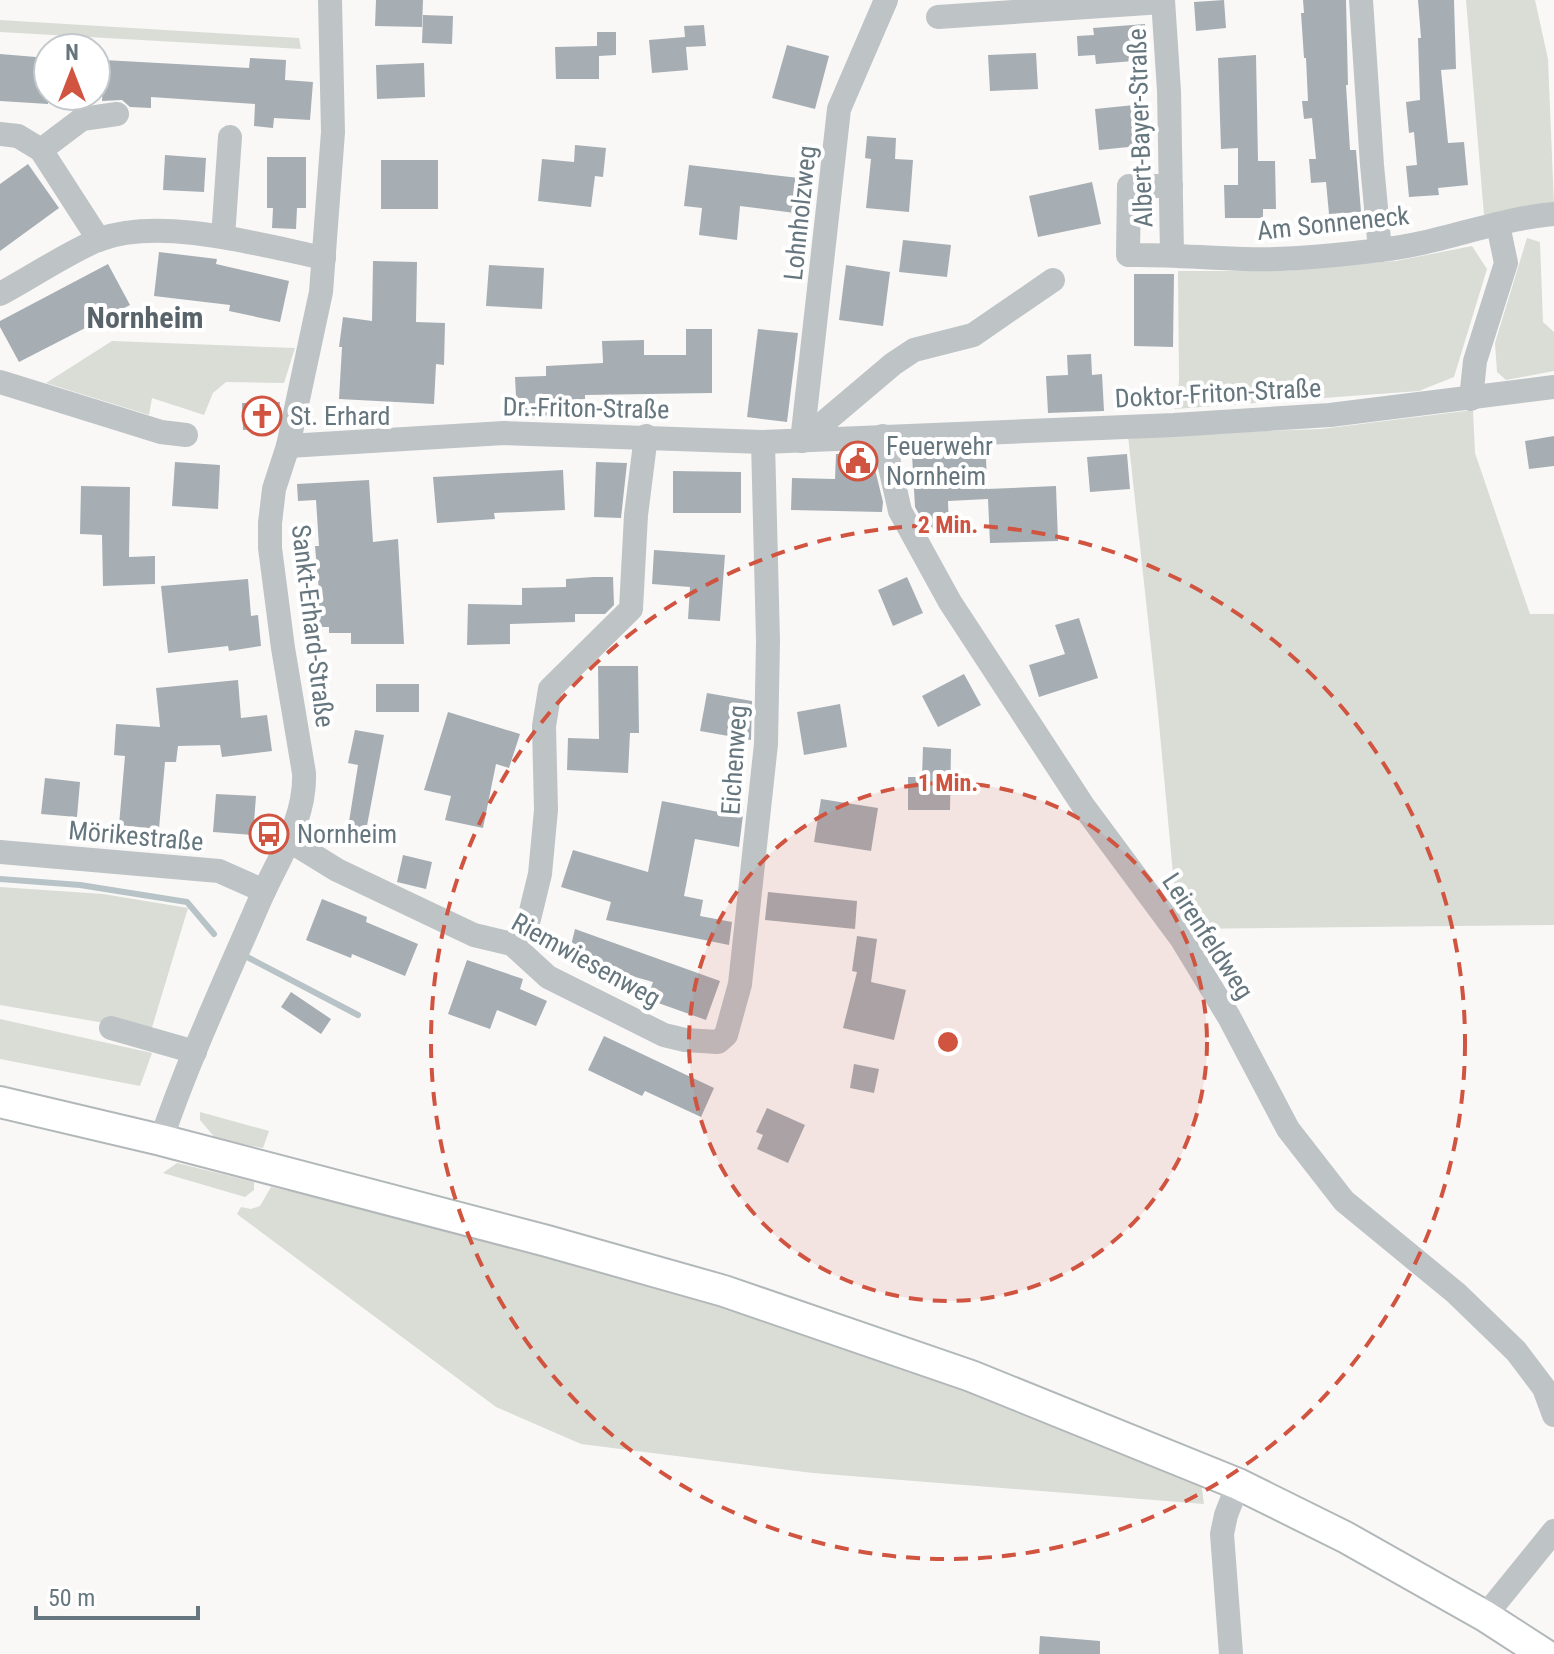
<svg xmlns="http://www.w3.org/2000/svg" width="1554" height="1654" font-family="'Roboto Condensed',sans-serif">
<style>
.green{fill:#d9ddd6}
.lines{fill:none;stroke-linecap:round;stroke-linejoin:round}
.stream{stroke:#b7c3c6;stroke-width:6}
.building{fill:#a6aeb3}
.major-casing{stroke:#b2b8ba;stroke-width:34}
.minor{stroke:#bec3c6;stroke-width:24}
.major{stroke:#fff;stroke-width:30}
.ring{fill:none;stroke:#d0543f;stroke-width:4;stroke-dasharray:14 10}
.labels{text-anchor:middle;stroke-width:8;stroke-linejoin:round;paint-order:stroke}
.street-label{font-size:26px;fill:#66767e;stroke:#fff}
.poi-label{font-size:26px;fill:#66767e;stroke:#fff;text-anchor:start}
.quarter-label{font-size:30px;font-weight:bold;fill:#58646a;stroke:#fff}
.centre{fill:#d0543f;stroke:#fff;stroke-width:4}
.ring-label{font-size:24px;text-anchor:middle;font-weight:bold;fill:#d0543f;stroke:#fff;stroke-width:8;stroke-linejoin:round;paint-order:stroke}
</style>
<rect width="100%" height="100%" fill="#f9f8f7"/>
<!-- green -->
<g class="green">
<path d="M1466 0H1535L1548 59 1554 205 1484 215Z"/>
<path d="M0 20 299 38 301 49 0 32Z"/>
<path d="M1527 238 1540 242 1543 322 1554 332V371L1506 380 1497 372 1495 343Z"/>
<path d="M1472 246 1487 269 1454 377 1419 391 1175 409 1179 381 1178 271H1290L1317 266 1396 261Z"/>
<path d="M112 341 295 348 284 383 226 382 213 393 204 415 152 398 149 415 46 383Z"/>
<path d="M1473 410 1475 453 1530 614H1554V925L1183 929 1166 907 1176 906 1157 702 1128 436 1321 429Z"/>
<path d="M0 887 103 894 188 908 151 1031 0 1005Z"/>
<path d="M0 1020V1019L152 1053 140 1086 0 1059Z"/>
<path d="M200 1112 269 1131 263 1148 216 1139 200 1120Z"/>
<path d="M177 1163 254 1182V1190L245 1197 163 1173Z"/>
<path d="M271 1187 461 1230 632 1276 955 1380 1201 1482 1204 1504 813 1473 581 1444 496 1407 237 1214 241 1207 251 1209 260 1206Z"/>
</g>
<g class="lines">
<!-- stream -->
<g class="stream">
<path d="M0 879 80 885 187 902 214 934"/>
<path d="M249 958 358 1015"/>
</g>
</g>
<!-- building -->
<g class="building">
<path d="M376 0H423L422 27 375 26Z"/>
<path d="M1224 0 1226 28 1196 31 1194 2Z"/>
<path d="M1303 0H1346L1348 85H1346L1350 150H1356L1361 212 1329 214 1326 182 1311 183 1309 159H1316L1312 118 1304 119 1302 101H1308L1306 58H1304L1301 13H1304Z"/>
<path d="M1418 0H1454L1456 69 1441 70 1448 143 1464 142 1468 185 1438 188 1439 195 1409 197 1406 166 1417 165 1414 132 1409 133 1406 102 1420 100 1418 38H1421Z"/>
<path d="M423 15 453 16 452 44 422 43Z"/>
<path d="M1145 24 1147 60 1096 64 1095 55 1078 56 1077 36 1094 35 1093 28Z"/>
<path d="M704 25 706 46 686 47 688 70 652 73 649 40 685 37 684 26Z"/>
<path d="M597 32H616V55L599 56V79H556L555 47 597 46Z"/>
<path d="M787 45 829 56 815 109 772 98Z"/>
<path d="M1036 53 1038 89 990 91 988 55Z"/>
<path d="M0 54 48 58V104L0 101Z"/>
<path d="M1256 55 1258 161H1275L1276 209H1263V218H1225L1224 185H1238V148L1221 149 1218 58Z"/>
<path d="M250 58 286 60 285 80 313 82 310 120 274 118 273 128 254 126 255 104 151 97V108L130 107 122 100 102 101 104 60 249 68Z"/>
<path d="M424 63 425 97 377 99 376 65Z"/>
<path d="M1144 104 1148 145 1099 150 1095 109Z"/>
<path d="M867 136 896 138 895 159 913 160 909 212 866 208 871 159 865 158Z"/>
<path d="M575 145 606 148 603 177 595 176 591 207 538 201 542 159 574 162Z"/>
<path d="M165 155 206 158 204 192 163 190Z"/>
<path d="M267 157H306V208H297L296 229 272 228 273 208H267Z"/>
<rect x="381" y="160" width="57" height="49"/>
<path d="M28 164 59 208 0 251V184Z"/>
<path d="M689 165 799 178 795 213 740 206 737 240 699 235 702 208 684 206Z"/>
<path d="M1092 182 1101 224 1038 237 1029 196Z"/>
<path d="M903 240 951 245 947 277 899 272Z"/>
<path d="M159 252 217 259 216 264 289 281 280 322 229 311 230 305 154 296Z"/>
<path d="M373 261 417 262 416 322 445 323 444 365 436 364 434 404 339 399 342 347H339L343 317 372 321Z"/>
<path d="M108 264 130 305 19 362 0 327V321Z"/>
<path d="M489 265 544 268 542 309 486 306Z"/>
<path d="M846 265 890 272 883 326 839 320Z"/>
<path d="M1134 274H1174L1173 347 1134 346Z"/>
<path d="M686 329H712V393L585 395V399L564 400 565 415 517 416 515 377 546 376V366L603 363 602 341 644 340V355H686Z"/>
<path d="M758 329 798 333 787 422 747 417Z"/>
<path d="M1091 354 1092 375 1102 374 1104 411 1048 413 1046 376 1068 375 1067 355Z"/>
<path d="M280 402 276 429 243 430 242 403Z"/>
<path d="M1554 436V466L1529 469 1525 441Z"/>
<path d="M964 452V459L986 457 987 489 1056 486 1058 541 990 543 988 499 948 501 949 528 927 529 915 507 912 455Z"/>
<path d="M871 453 883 502 882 512 791 510 792 478 835 479 836 454Z"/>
<path d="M1127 454 1130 489 1090 492 1087 457Z"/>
<path d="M175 462 220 465 218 509 172 506Z"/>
<path d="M596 462 627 463 621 518 594 517Z"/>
<path d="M563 470 565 510 494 513 495 519 437 523 433 477Z"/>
<path d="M673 471 741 472V513H673Z"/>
<path d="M369 480 373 542 398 539 404 644H351V633H329V627H313L312 603H320L315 546H319L316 500 298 501 297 484Z"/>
<path d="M81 486 130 487 129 557 155 556V584L103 586 102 535 80 534Z"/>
<path d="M654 550 725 555 720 621 688 619 690 587 652 584Z"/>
<path d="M593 577H613L614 605 605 614H575V622L510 624V644L467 645 468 604 522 605V588L566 587V579Z"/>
<path d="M907 577 923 613 893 626 878 590Z"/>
<path d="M248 579 251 616 258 615 261 646 229 651 228 646 168 653 161 586Z"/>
<path d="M1079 618 1098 678 1039 697 1029 665 1065 654 1055 625Z"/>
<path d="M598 666H638L639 733H630L628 773 567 770 568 738 599 739Z"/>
<path d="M964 674 981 705 938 727 922 696Z"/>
<path d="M238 680 241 718 267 715 272 751 222 757 220 745 178 746 176 762H165L159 829 119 825 125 756 114 755 116 724 160 727 156 688Z"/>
<rect x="376" y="684" width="43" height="28"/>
<path d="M707 693 752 701 751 740 700 731Z"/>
<path d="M840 704 847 747 804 755 797 712Z"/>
<path d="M448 712 520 734 509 768 496 764 483 828 445 820 451 796 424 790Z"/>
<path d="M355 730 384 735 366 831 348 828 358 765 348 763Z"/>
<path d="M923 747 951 749 950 810H908V777H922Z"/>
<path d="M45 778 80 782 77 817 41 814Z"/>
<path d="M216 794 256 796 253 835 213 832Z"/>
<path d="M821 799 878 808 871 851 814 842Z"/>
<path d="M662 801 724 813 726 804 744 807 739 847 695 839 684 896 703 900 700 916 732 922 729 945 606 920 611 902 561 887 573 850 648 872Z"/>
<path d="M403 855 432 862 426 889 397 882Z"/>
<path d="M768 892 857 901 855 929 765 920Z"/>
<path d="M322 899 367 917 366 922 418 944 405 976 352 954 351 958 306 940Z"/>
<path d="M575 929 720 981 706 1020 647 999 653 982 568 958Z"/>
<path d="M857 936 877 939 871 982 906 990 894 1040 843 1028 857 972 852 971Z"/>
<path d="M467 960 523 979 520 989 547 1001 536 1026 497 1010 490 1029 448 1014Z"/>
<path d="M291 992 331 1019 321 1034 281 1007Z"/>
<path d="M604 1036 714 1088 701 1117 645 1091 642 1096 588 1070Z"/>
<path d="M854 1064 879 1069 874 1093 850 1088Z"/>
<path d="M767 1108 805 1125 788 1163 757 1149 763 1135 756 1132Z"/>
<path d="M1040 1636 1100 1641V1654H1039Z"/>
</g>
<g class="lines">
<!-- major casing -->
<g class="major-casing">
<path id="major" d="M0 1102 161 1140 547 1241 724 1291 971 1376 1238 1484 1345 1537 1485 1616 1544 1654"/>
</g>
<!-- minor -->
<g class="minor">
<path d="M1163 0 1169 91 1172 254"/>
<path d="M1361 0 1372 165 1380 250"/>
<path d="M938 17 1163 2"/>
<path d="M0 134 18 136 41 150 99 240"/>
<path d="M41 150 82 119 117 114"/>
<path d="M1171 186H1129L1128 255C1167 254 1205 258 1245 259 1285 261 1339 255 1380 250 1439 244 1495 219 1554 214"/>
<path d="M223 237 230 137"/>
<path d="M0 294C30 278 67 253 98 240 161 216 260 245 324 258"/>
<path d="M0 382 161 432 186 435"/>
<path d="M1471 399 1475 361 1506 263 1498 225"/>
<path d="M883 436 900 511 950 602 1084 807 1181 938 1229 1017 1288 1129 1344 1201 1456 1293 1516 1351 1544 1388 1554 1415"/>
<path d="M802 441 839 109 886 0"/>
<path d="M802 441 893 364 914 350 973 335 1053 280"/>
<path d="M288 446 504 433 763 442 1174 425 1330 415 1554 387"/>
<path d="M290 841 337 870 474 935 512 944 548 977 664 1035 685 1040 718 1042 726 1035 740 984 766 744 768 641 763 442"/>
<path d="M0 852 219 871 264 891"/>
<path d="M512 944 529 919 540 874 546 810 544 726 550 689 631 609 636 515 646 436"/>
<path d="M111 1028 195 1052"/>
<path d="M161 1140C189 1058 226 979 260 900 278 859 306 819 304 773L283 648 270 548V523L274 489 288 446 321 292 333 132 330 0"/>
<path d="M1485 1616 1554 1531"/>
<path d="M1231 1654 1222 1534 1226 1515 1238 1484"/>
</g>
<!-- major -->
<use href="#major" class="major"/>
</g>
<!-- distance rings -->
<circle cx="948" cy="1042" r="259" fill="#d0543f" fill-opacity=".12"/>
<g class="ring">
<circle cx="948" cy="1042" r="259"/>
<circle cx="948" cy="1042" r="517"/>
</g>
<!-- icons -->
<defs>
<g id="church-ring" transform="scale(2)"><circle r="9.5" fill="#fff" stroke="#d0543f" stroke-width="1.5"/><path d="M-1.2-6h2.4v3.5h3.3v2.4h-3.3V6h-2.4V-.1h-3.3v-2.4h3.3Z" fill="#d0543f"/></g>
<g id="civic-ring" transform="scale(2)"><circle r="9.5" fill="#fff" stroke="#d0543f" stroke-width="1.5"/><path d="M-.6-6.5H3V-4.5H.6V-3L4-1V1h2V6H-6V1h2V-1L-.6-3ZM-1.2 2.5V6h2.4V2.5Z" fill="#d0543f"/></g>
<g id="bus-ring" transform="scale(2)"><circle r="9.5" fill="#fff" stroke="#d0543f" stroke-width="1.5"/><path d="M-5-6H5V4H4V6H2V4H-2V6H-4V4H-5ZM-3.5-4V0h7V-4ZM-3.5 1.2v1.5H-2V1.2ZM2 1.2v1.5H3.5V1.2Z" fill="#d0543f"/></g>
</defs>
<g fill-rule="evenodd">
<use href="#church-ring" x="262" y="416"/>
<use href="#civic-ring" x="858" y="461"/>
<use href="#bus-ring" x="269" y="834"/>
</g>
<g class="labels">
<!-- street labels -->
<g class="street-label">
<text transform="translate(1140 128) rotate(-92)" y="9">Albert-Bayer-Straße</text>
<text transform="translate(800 213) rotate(-84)" y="9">Lohnholzweg</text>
<text transform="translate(1333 223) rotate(-6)" y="9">Am Sonneneck</text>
<text transform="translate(1218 393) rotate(-3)" y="9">Doktor-Friton-Straße</text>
<text transform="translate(586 408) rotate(1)" y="9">Dr.-Friton-Straße</text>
<text transform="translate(313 626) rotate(83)" y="9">Sankt-Erhard-Straße</text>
<text transform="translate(734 760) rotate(-86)" y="9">Eichenweg</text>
<text transform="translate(136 836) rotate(5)" y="9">Mörikestraße</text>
<text transform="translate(1208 936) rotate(57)" y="9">Leirenfeldweg</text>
<text transform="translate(586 960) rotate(29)" y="9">Riemwiesenweg</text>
</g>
<!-- poi labels -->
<g class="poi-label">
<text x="290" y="425">St. Erhard</text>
<text x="886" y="455">Feuerwehr<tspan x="886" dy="30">Nornheim</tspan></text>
<text x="297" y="843">Nornheim</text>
</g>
<!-- quarter labels -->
<g class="quarter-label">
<text x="145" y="328">Nornheim</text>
</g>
</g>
<circle cx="948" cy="1042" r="12" class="centre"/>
<g class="ring-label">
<text x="948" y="533">2 Min.</text>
<text x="948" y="791">1 Min.</text>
</g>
<!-- north arrow -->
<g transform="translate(72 72)"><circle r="38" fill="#ffffff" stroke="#c2c8cb" stroke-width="2"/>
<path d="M0-6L14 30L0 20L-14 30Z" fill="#d0543f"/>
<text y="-12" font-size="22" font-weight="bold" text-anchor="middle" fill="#66767e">N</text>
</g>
<!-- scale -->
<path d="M36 1606v12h162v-12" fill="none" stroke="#66767e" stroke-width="4"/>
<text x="48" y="1606" font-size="24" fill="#66767e" stroke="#ffffff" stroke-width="6" paint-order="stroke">50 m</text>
</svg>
